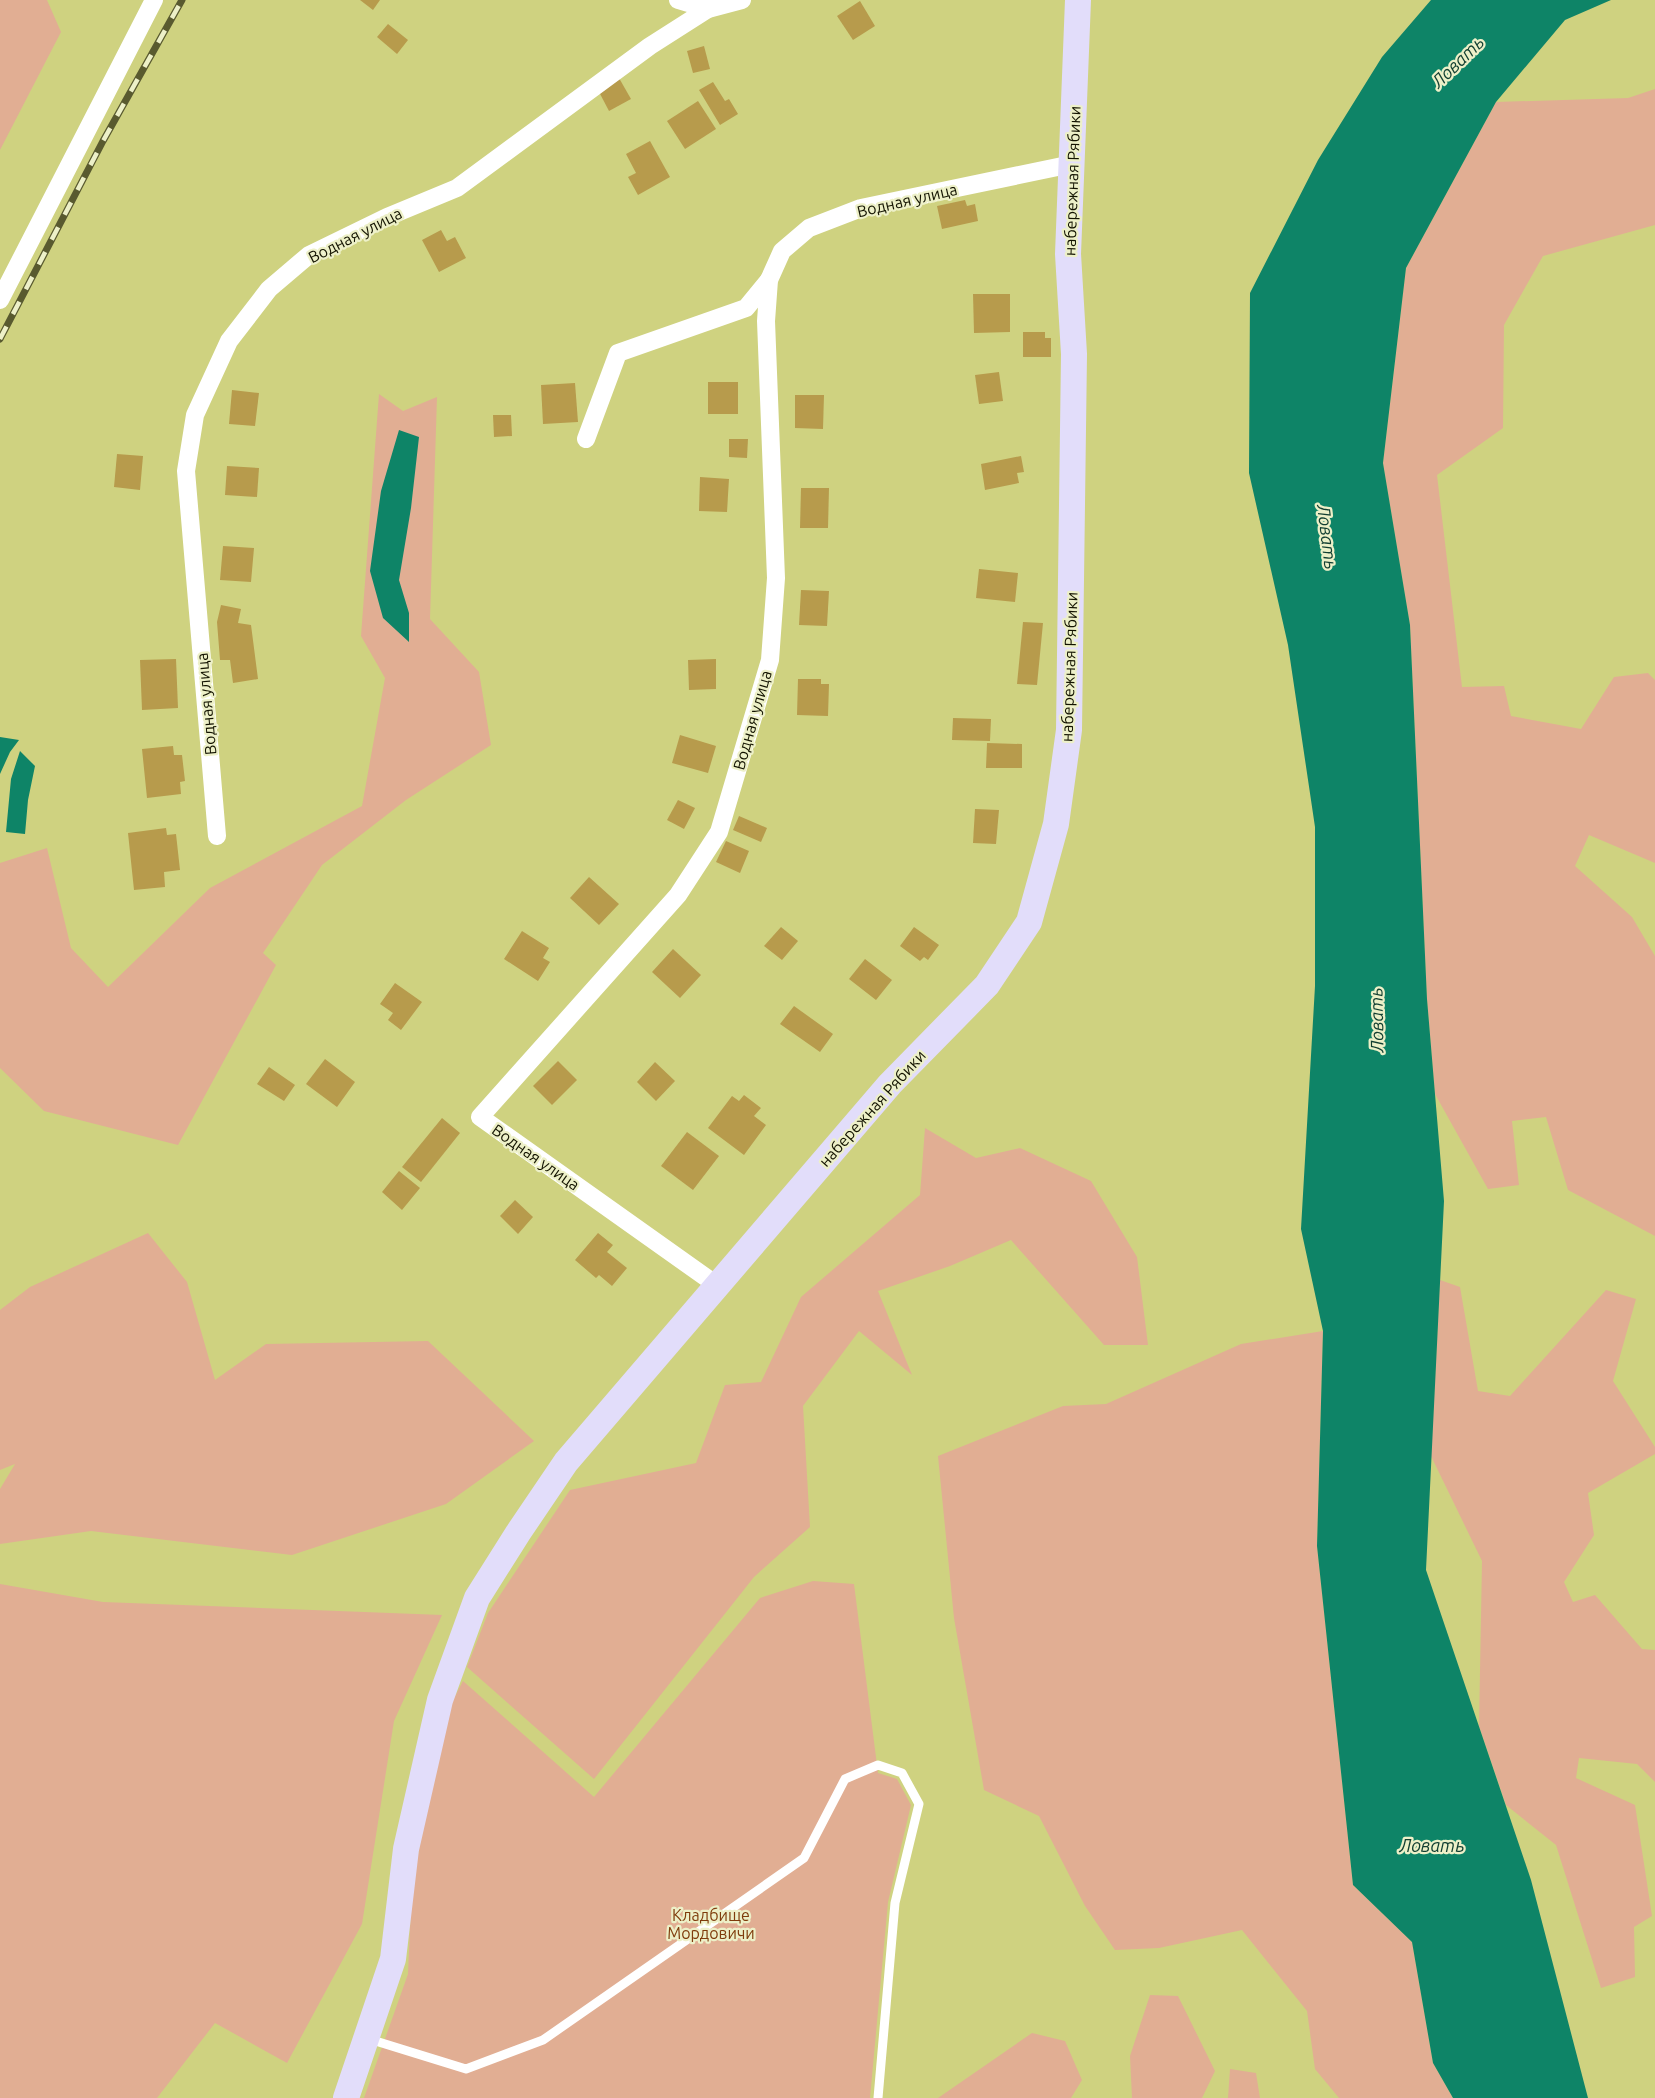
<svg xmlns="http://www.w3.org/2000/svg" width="1655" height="2098" font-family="Ubuntu,sans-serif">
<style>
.green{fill:#e1ae93}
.water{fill:#0e8467}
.building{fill:#b79b4c}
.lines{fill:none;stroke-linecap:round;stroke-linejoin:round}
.lane{stroke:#fff;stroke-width:9}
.street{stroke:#fff;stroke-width:18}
.secondary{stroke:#e2ddfa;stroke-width:26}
.rail-casing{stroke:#595a2f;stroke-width:7}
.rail{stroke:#edf0c8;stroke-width:4.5;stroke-dasharray:14;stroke-linecap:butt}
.labels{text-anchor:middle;stroke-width:4.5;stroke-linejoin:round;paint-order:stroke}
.street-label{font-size:16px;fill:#131300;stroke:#edf0c8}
.park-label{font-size:16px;fill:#7f3c0c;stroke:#edf0c8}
.water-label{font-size:18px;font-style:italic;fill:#113e31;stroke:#edf0c8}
</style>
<rect width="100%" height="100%" fill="#cfd280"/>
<!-- green -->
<g class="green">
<path d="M0 0H47L61 32 0 150Z"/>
<path d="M1655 89V225L1543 256 1504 325 1503 428 1437 475 1462 687 1504 686 1511 716 1581 729 1614 677 1648 673 1655 680V863L1589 835 1575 866 1632 917 1655 956V1236L1568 1190 1546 1117 1512 1121 1519 1185 1488 1189 1435 1094 1427 999 1410 625 1383 463 1406 268 1496 102 1628 98Z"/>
<path d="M379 394 403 411 437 397 430 619 479 672 491 745 406 800 322 865 263 953 276 965 178 1145 44 1111 0 1068V863L47 848 71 948 108 987 210 888 362 806 385 678 361 636Z"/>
<path d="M925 1128 976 1158 1020 1148 1091 1181 1137 1257 1148 1345H1104L1011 1240 950 1266 878 1291 912 1375 859 1331 803 1406 810 1527 754 1577 594 1779 467 1667 488 1613 570 1490 696 1463 725 1385 761 1382 801 1297 920 1195Z"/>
<path d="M148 1233 187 1282 215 1380 266 1344 428 1341 534 1441 446 1504 292 1555 91 1531 0 1544V1489L15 1464 0 1470V1310L30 1287Z"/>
<path d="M1440 1280 1460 1287 1478 1391 1510 1396 1606 1290 1636 1299 1613 1381 1655 1447V1454L1588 1493 1594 1535 1564 1582 1573 1602 1595 1595 1642 1649 1655 1650V1782L1637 1764 1579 1758 1576 1778 1635 1805 1652 1916 1634 1927 1635 1977 1601 1988 1556 1845 1506 1805 1479 1726 1482 1561 1431 1456Z"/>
<path d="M1323 1331 1317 1546 1353 1885 1412 1942 1433 2063 1453 2098H1339L1315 2069 1307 2011 1242 1930 1159 1948 1115 1950 1085 1906 1039 1816 984 1790 954 1618 938 1456 1063 1406 1106 1404 1241 1344Z"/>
<path d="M813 1581 854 1584 878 1773 897 1779 911 1805 888 1902 870 2098H364L408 1974 412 1883 448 1710 463 1681 594 1797 760 1598Z"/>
<path d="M0 1584 103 1602 442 1615 394 1721 362 1924 287 2063 215 2023 157 2098H0Z"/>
<path d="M1150 1995 1178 1996 1215 2071 1202 2098H1132L1130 2056Z"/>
<path d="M1032 2033 1065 2041 1082 2080 1071 2098H938Z"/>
<path d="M1230 2069 1256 2073 1260 2098H1228Z"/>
</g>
<!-- water -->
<g class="water">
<path d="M1431 0H1611L1565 20 1496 102 1406 268 1383 463 1410 625 1427 999 1444 1201 1426 1570 1531 1880 1588 2098H1453L1433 2063 1412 1942 1353 1885 1317 1546 1323 1331 1301 1229 1315 986V827L1288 645 1249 473 1250 293 1318 160 1382 57Z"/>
<path d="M399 430 419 437 411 508 399 580 409 613V642L383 618 370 571 381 491Z"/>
<path d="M0 737 19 740 10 752 0 774Z"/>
<path d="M20 751 35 766 28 800 25 834 6 832 11 779Z"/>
</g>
<!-- building -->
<g class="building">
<path d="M360 0H380L373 10Z"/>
<path d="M860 1 875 26 853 40 837 16Z"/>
<path d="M388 24 408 40 397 54 377 37Z"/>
<path d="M704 46 710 69 693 73 687 51Z"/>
<path d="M619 78 631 99 609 111 598 90Z"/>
<path d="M713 82 725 101 729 99 738 114 720 125 699 90Z"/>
<path d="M698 101 716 129 685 149 667 121Z"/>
<path d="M650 141 670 177 638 195 628 177 636 173 626 154Z"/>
<path d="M965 200 967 206 975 204 978 221 942 229 937 206Z"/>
<path d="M441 230 447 241 455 237 466 258 439 272 422 240Z"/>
<path d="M973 294H1010V332L974 333Z"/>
<path d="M1023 332H1045V338H1051V357H1023Z"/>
<path d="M999 372 1003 401 979 404 975 375Z"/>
<rect x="708" y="382" width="30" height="32"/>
<path d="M575 383 578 422 543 424 541 385Z"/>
<path d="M232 390 259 393 255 426 229 424Z"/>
<path d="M795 395H824L823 429 795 428Z"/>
<path d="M493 415H511L512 436 494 437Z"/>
<path d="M729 439H748L747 458 729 457Z"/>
<path d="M117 454 143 456 140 490 114 487Z"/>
<path d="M1021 456 1024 472 1017 473 1019 483 985 490 981 464Z"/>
<path d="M227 466 259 468 257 497 225 495Z"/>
<path d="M700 477 729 479 727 512 699 511Z"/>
<path d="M801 488H829L828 528H800Z"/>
<path d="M223 546 254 548 251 582 220 580Z"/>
<path d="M979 569 1018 573 1015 602 976 598Z"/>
<path d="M801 590 829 591 827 626 799 625Z"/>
<path d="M221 605 241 609 238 623 251 625 258 679 233 683 230 660H220L217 622Z"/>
<path d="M1023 622 1043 623 1037 685 1017 684Z"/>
<path d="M176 659 178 708 142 710 140 660Z"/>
<path d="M716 659V689L689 690 688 660Z"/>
<path d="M798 679H821V684H829L828 716 797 715Z"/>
<path d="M953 718 991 719 990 741 952 740Z"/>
<path d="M680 735 716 746 708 773 672 763Z"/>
<path d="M987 743 1022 744V768H986Z"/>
<path d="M173 746 174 755H182L185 781 180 782 181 794 147 798 142 749Z"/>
<path d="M678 800 695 808 684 829 667 820Z"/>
<path d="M975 809 999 810 996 844 973 843Z"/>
<path d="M739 816 767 828 761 842 733 830Z"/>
<path d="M166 828 167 835 176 834 180 870 164 872 165 887 134 890 128 833Z"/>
<path d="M726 841 749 851 740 873 716 862Z"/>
<path d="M589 877 619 904 599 925 570 898Z"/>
<path d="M781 927 798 941 782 960 764 946Z"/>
<path d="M914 927 939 945 928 960 924 957 920 961 900 946Z"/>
<path d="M522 931 549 948 543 958 550 962 538 981 504 959Z"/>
<path d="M673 949 701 975 680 998 652 972Z"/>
<path d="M865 959 892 980 876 1000 849 979Z"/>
<path d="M395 983 422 1002 401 1030 388 1020 393 1013 380 1004Z"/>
<path d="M794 1006 833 1034 820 1052 780 1024Z"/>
<path d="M325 1059 355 1082 337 1107 306 1084Z"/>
<path d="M558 1061 577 1080 552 1105 533 1086Z"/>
<path d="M655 1062 675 1081 656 1101 637 1082Z"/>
<path d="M269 1067 295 1085 284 1101 257 1084Z"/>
<path d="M744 1095 761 1108 754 1116 766 1125 744 1155 708 1128 732 1096 739 1101Z"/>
<path d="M442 1118 460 1133 421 1182 402 1167Z"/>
<path d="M687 1132 719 1156 693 1190 661 1166Z"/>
<path d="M399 1171 420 1188 402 1210 382 1192Z"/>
<path d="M515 1200 533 1217 518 1234 500 1216Z"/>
<path d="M598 1233 613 1245 607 1252 627 1268 612 1286 599 1275 596 1278 575 1260Z"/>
</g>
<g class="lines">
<!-- lane -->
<path class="lane" d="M369 2039 466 2069 543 2040 804 1858 845 1779 878 1765 902 1773 919 1804 895 1903 878 2098"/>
<!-- street -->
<g class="street">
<path d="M678 0 708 9"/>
<path d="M0 300 154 0"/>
<path d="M586 439 618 353 746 308 769 280"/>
<path d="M217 836 186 471 195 415 229 341 269 289 309 255 387 217 457 188 650 46 708 9 742 0"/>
<path d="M718 1286 480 1117 678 895 719 832 770 660 776 578 766 321 769 280 782 251 809 228 861 208 1072 164"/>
</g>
<!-- secondary -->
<path class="secondary" d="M346 2098 393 1959 406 1849 440 1700 477 1598 518 1533 566 1462 890 1084 987 985 1029 922 1056 824 1069 730 1074 354 1068 254 1078 0"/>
<!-- rail casing -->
<g class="rail-casing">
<path id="rail" d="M0 339 103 141 182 0"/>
</g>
<!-- rail -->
<use href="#rail" class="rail"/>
</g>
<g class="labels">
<!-- street labels -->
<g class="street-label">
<text transform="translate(1072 181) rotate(-88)" y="6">набережная Рябики</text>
<text transform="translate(907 200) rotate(-13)" y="6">Водная улица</text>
<text transform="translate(355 235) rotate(-27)" y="6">Водная улица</text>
<text transform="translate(1069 667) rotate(-88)" y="6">набережная Рябики</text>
<text transform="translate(206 704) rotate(-95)" y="6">Водная улица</text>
<text transform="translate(752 720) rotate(-74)" y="6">Водная улица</text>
<text transform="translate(872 1108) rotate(-48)" y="6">набережная Рябики</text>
<text transform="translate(536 1157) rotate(35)" y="6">Водная улица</text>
</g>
<!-- park labels -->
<g class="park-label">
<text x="711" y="1921">Кладбище<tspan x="711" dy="18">Мордовичи</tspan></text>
</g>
<!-- water labels -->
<g class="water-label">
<text transform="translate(1458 62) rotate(-44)" y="6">Ловать</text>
<text transform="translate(1327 537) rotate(83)" y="6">Ловать</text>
<text transform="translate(1377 1020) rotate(-91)" y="6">Ловать</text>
<text x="1432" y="1852">Ловать</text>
</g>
</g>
</svg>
